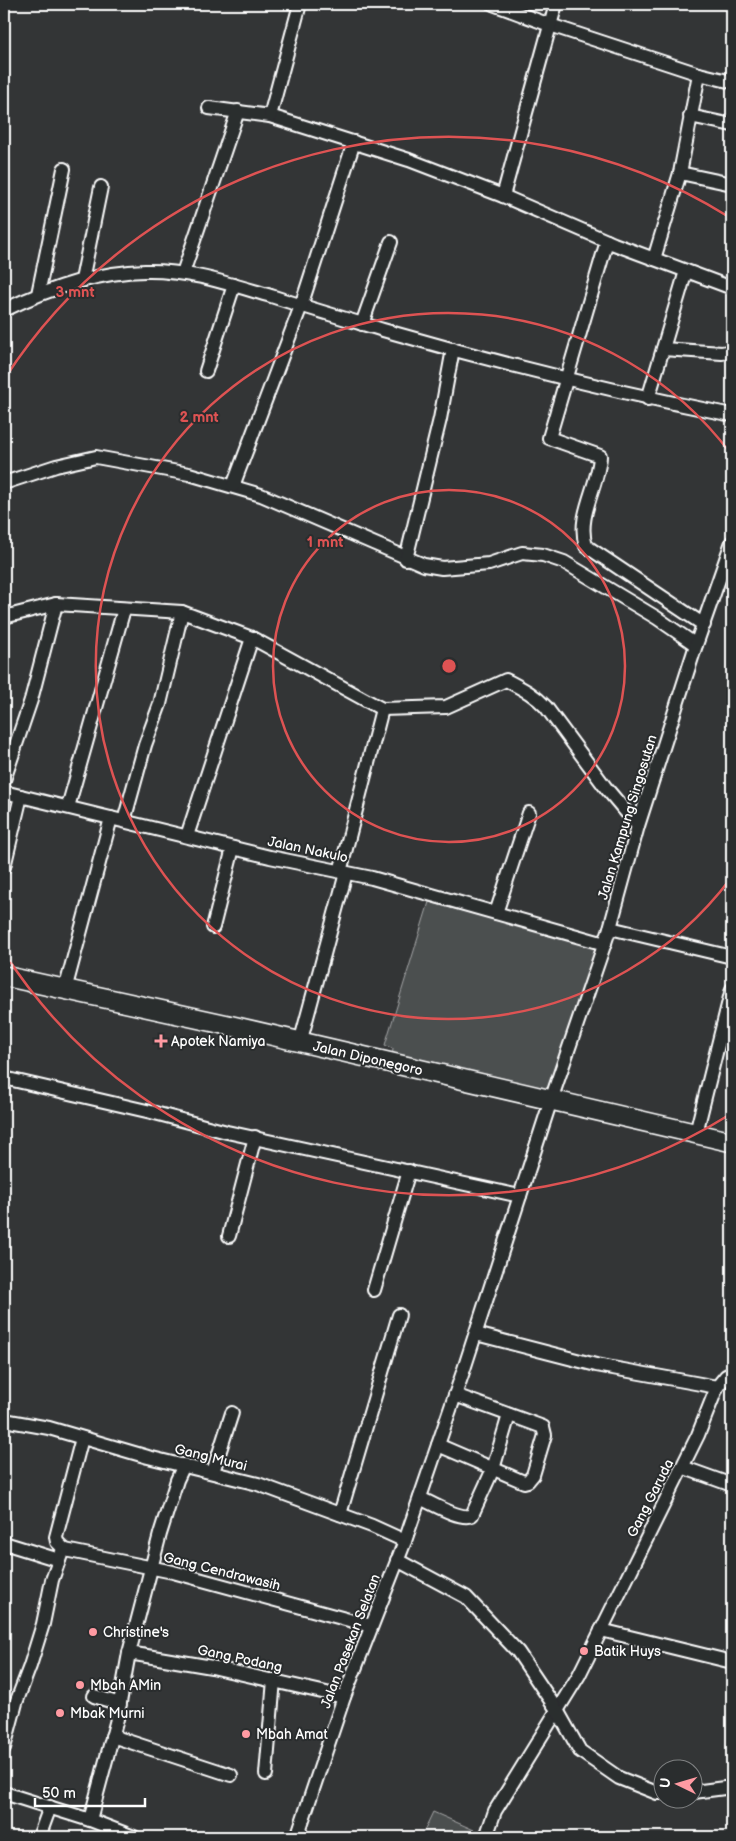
<svg xmlns="http://www.w3.org/2000/svg" width="736" height="1841" font-family="'Balsamiq Sans',sans-serif">
<style>
.green{fill:#4c4f50;stroke:#a6a7a8}
.lines{fill:none;stroke-linecap:round;stroke-linejoin:round}
.street-casing{stroke:#fff;stroke-width:16}
.secondary-casing{stroke:#fff;stroke-width:22}
.street{stroke:#2a2d2e;stroke-width:12}
.secondary{stroke:#2a2d2e;stroke-width:19}
.ring{fill:none;stroke:#de5353;stroke-width:2.5}
.poi-dot{fill:#ff9aa2;stroke:#2a2d2e;stroke-width:2}
.labels{text-anchor:middle;stroke-width:4;stroke-linejoin:round;paint-order:stroke}
.street-label{font-size:14px;fill:#fff;stroke:#2a2d2e}
.poi-label{font-size:14px;fill:#fff;stroke:#2a2d2e;text-anchor:start}
.centre{fill:#de5353;stroke:#2a2d2e;stroke-width:2.5}
.ring-label{font-size:15px;text-anchor:middle;font-weight:bold;fill:#de5353;stroke:#2a2d2e;stroke-width:4;stroke-linejoin:round;paint-order:stroke}
</style>
<rect width="100%" height="100%" fill="#333536"/>
<filter id="ink" filterUnits="userSpaceOnUse"><feTurbulence type="fractalNoise" baseFrequency=".02" numOctaves="2"/><feDisplacementMap in="SourceGraphic" scale="10" xChannelSelector="R" yChannelSelector="G"/><feConvolveMatrix kernelMatrix="1 2 1 2 8 2 1 2 1" color-interpolation-filters="sRGB"/></filter>
<g filter="url(#ink)">
<!-- green -->
<g class="green">
<path d="M429 902 597 947 549 1094 392 1059 393 1049 385 1045Z"/>
<path d="M433 1812 474 1830 472 1837H421Z"/>
</g>
<g class="lines">
<!-- street casing -->
<g class="street-casing">
<g id="street">
<path d="M493 4 550 25 699 74 732 82"/>
<path d="M209 108 270 116 409 160 503 196 614 244 732 288"/>
<path d="M270 116 300 4"/>
<path d="M690 116 732 125"/>
<path d="M680 173 732 184"/>
<path d="M503 196 556 4"/>
<path d="M607 241 549 438 600 456C599 485 576 516 586 546L704 625"/>
<path d="M654 259 680 173 699 74"/>
<path d="M183 273 238 111"/>
<path d="M82 280 101 187"/>
<path d="M38 294 64 169"/>
<path d="M4 310C48 289 96 272 145 271 189 270 229 284 271 296 308 308 346 319 383 330 498 363 615 392 732 415"/>
<path d="M362 324 391 242"/>
<path d="M663 349 722 353 727 352 732 349"/>
<path d="M206 371 234 285"/>
<path d="M648 399 686 271"/>
<path d="M4 483 56 466 96 457 189 474 261 495 424 565 442 568 489 564 522 553 543 555 564 562 657 618 696 645"/>
<path d="M233 486 301 306 354 142"/>
<path d="M406 559 440 419 453 349"/>
<path d="M4 617 56 604 182 612 252 638 382 709 446 707 506 680C521 688 534 694 546 707L606 788 638 826"/>
<path d="M4 780 31 700 56 604"/>
<path d="M4 792 270 857 372 878 605 944"/>
<path d="M68 807 124 609"/>
<path d="M124 821 145 745 160 704 182 612"/>
<path d="M187 836 252 638"/>
<path d="M4 867 21 796"/>
<path d="M340 872 382 709"/>
<path d="M496 913 529 813"/>
<path d="M213 927 233 848"/>
<path d="M610 928 732 957"/>
<path d="M65 990 111 818"/>
<path d="M300 1043 346 873"/>
<path d="M4 1078 151 1112 227 1132 520 1196"/>
<path d="M696 1133 732 989"/>
<path d="M229 1236 255 1137"/>
<path d="M374 1290 409 1171"/>
<path d="M476 1334 596 1365 717 1387 698 1435 579 1675 495 1811 486 1837"/>
<path d="M717 1387 726 1376 732 1373"/>
<path d="M4 1420 49 1428 148 1457 258 1484 372 1526 405 1541"/>
<path d="M438 1445 524 1482 528 1481 533 1475 545 1435 543 1427 455 1395"/>
<path d="M682 1467 732 1485"/>
<path d="M213 1472 232 1413"/>
<path d="M420 1498C431 1503 461 1521 472 1515L493 1469 509 1415"/>
<path d="M340 1514 399 1315"/>
<path d="M4 1543 59 1560"/>
<path d="M65 1550 173 1572 371 1626"/>
<path d="M65 1550 57 1542 56 1537 82 1438"/>
<path d="M397 1560 466 1597 518 1652 557 1710 580 1751 619 1778 657 1793H664"/>
<path d="M601 1630 732 1662"/>
<path d="M129 1653 212 1667 344 1697"/>
<path d="M94 1696 120 1704"/>
<path d="M112 1736 231 1775"/>
<path d="M4 1748 16 1703 30 1666 43 1624 52 1580 62 1552 65 1550"/>
<path d="M266 1774 274 1680"/>
<path d="M694 1792 732 1787"/>
<path d="M4 1793 90 1820 134 1837"/>
<path d="M90 1820 117 1719 129 1653 160 1534 177 1480 184 1465"/>
<path d="M39 1837 50 1807"/>
<path d="M297 1837 344 1697 405 1541 464 1369 551 1100 610 928 638 826 696 645 732 542"/>
</g>
</g>
<!-- secondary casing -->
<g class="secondary-casing">
<path id="secondary" d="M4 976 228 1025 732 1142"/>
</g>
<!-- street -->
<use href="#street" class="street"/>
<!-- secondary -->
<use href="#secondary" class="secondary"/>
</g>
</g>
<!-- distance rings -->
<g class="ring">
<circle cx="449" cy="666" r="176"/>
<path d="M731 878A353 353 0 1 1 731 454"/>
<path d="M729 1115A529 529 0 0 1 5 954M5 378A529 529 0 0 1 729 217"/>
</g>
<!-- markers -->
<g class="poi-dot">
<path d="M158.5 1033.5h5v5h5v5h-5v5h-5v-5h-5v-5h5z"/>
<circle cx="93" cy="1632" r="5"/>
<circle cx="584" cy="1651" r="5"/>
<circle cx="80" cy="1685" r="5"/>
<circle cx="60" cy="1713" r="5"/>
<circle cx="246" cy="1734" r="5"/>
</g>
<g class="labels">
<!-- street labels -->
<g class="street-label">
<text transform="translate(627 817) rotate(-73)" y="5">Jalan Kampung Singosutan</text>
<text transform="translate(308 849) rotate(12)" y="5">Jalan Nakulo</text>
<text transform="translate(368 1058) rotate(13)" y="5">Jalan Diponegoro</text>
<text transform="translate(211 1457) rotate(14)" y="5">Gang Murai</text>
<text transform="translate(650 1498) rotate(-63)" y="5">Gang Garuda</text>
<text transform="translate(222 1571) rotate(14)" y="5">Gang Cendrawasih</text>
<text transform="translate(350 1641) rotate(-69)" y="5">Jalan Pasekan Selatan</text>
<text transform="translate(240 1658) rotate(12)" y="5">Gang Podang</text>
</g>
<!-- poi labels -->
<g class="poi-label">
<text x="171" y="1046">Apotek Namiya</text>
<text x="103" y="1637">Christine's</text>
<text x="594" y="1656">Batik Huys</text>
<text x="90" y="1690">Mbah AMin</text>
<text x="70" y="1718">Mbak Murni</text>
<text x="256" y="1739">Mbah Amat</text>
</g>
</g>
<circle cx="449" cy="666" r="8" class="centre"/>
<g class="ring-label">
<text x="75" y="297">3 mnt</text>
<text x="199" y="422">2 mnt</text>
<text x="325" y="547">1 mnt</text>
</g>
<!-- margin -->
<rect width="736" height="1841" fill="none" stroke="#2a2d2e" stroke-width="20"/>
<rect x="10" y="10" width="716" height="1821" fill="none" stroke="#fff" stroke-width="2" filter="url(#ink)"/>
<!-- north arrow -->
<g transform="translate(678 1784) rotate(275)"><circle r="24" fill="#2a2d2e" stroke="#7f8182"/>
<path d="M0-4L9 19L0 12L-9 19Z" fill="#ff9aa2"/>
<text y="-8" font-size="14" font-weight="bold" text-anchor="middle" fill="#ffffff">U</text>
</g>
<!-- scale -->
<path d="M35 1798v8h110v-8" fill="none" stroke="#ffffff" stroke-width="2.5"/>
<text x="42" y="1798" font-size="15" fill="#ffffff" stroke="#2a2d2e" stroke-width="4" paint-order="stroke">50 m</text>
</svg>
